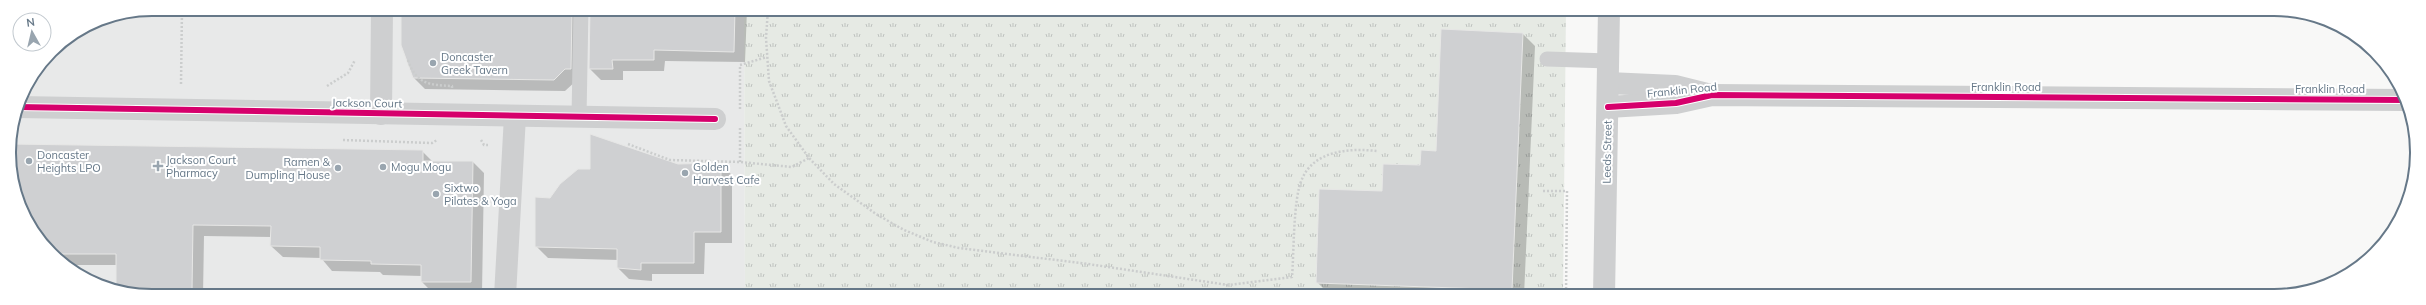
<svg xmlns="http://www.w3.org/2000/svg" width="2426" height="305" font-family="Mulish,sans-serif">
<style>
.built{fill:#e8e9e9}
.park{fill:url(#park-tufts)}
.shadow{fill:#0003}
.building{fill:#cfd0d2;stroke:#e7e7e6}
.lines{fill:none;stroke-linecap:round;stroke-linejoin:round}
.path{stroke:#cbcdcd;stroke-width:2.5;stroke-dasharray:2 2;stroke-linecap:butt}
.lane{stroke:#cecfd0;stroke-width:15}
.street{stroke:#cecfd0;stroke-width:22}
.cycleway-casing{stroke:#fff;stroke-width:8}
.cycleway{stroke:#d6006c;stroke-width:6}
.poi-dot{fill:#99a5af;stroke:#fff;stroke-width:1.5}
.labels{text-anchor:middle;stroke-width:4;stroke-linejoin:round;paint-order:stroke}
.poi-label{font-size:11px;fill:#667888;stroke:#fff;text-anchor:start}
.street-label{font-size:11px;fill:#667888;stroke:#fff}
.rim{fill:none;stroke:#667888;stroke-width:2}
</style>
<defs>
<pattern id="park-tufts" width="24" height="20" patternUnits="userSpaceOnUse"><rect width="24" height="20" fill="#e6eae4"/><path d="M3 7l-1-3M5 7V3M7 7l1-3M15 17l-1-3M17 17v-4M19 17l1-3" fill="none" stroke="#bec2bf"/></pattern>
</defs>
<rect width="100%" height="100%" fill="#f8f8f7"/>
<!-- built -->
<path class="built" d="M152 9H744L745 296H143L89 281 44 247 17 198 9 143 20 97 51 51 98 20Z"/>
<!-- park -->
<path class="park" d="M744 9H1566L1563 296H745Z"/>
<!-- shadow -->
<g class="shadow">
<path d="M402 9H747L745 62 665 61 664 71H623V80H601L590 69 591 12 585 15 577 80 565 91 425 89 414 78Z"/>
<path d="M1523 34 1535 46 1524 296 1330 295 1317 282 1383 192 1421 166 1437 152Z"/>
<path d="M9 145 422 151 433 162H473L484 173 482 293H433L422 282V276L383 275 380 272 332 271 321 258 283 257 271 246V237L204 236 203 296H143L117 289V265H77V272L44 247 17 198Z"/>
<path d="M720 164 732 175V243H705L704 274H652V281L629 279 618 268V260L548 258 536 246 551 199 677 165Z"/>
</g>
<!-- building -->
<g class="building">
<path d="M401 9H572L571 69H565L554 80 413 78 401 45Z"/>
<path d="M590 9H735L734 52 654 50V60H612L613 69H589Z"/>
<path d="M1441 29 1523 33 1512 290 1316 283 1319 189 1382 191 1383 164 1420 165 1421 150 1436 151Z"/>
<path d="M590 134 678 164 721 163V232H694V263H641V270L617 268V249L535 247V197L550 198 560 184 578 169H590Z"/>
<path d="M9 144 423 150V161H473L471 282H421V265L371 264V261L320 260V247L270 246 271 226 193 225 192 291 116 288V254H53L44 247 17 198Z"/>
</g>
<g class="lines">
<!-- path -->
<g class="path">
<path d="M768 9 766 38 769 81 786 126 809 158 834 184 876 214 904 230 933 242 959 248 1088 264 1228 285 1292 277C1294 254 1293 198 1302 179 1314 150 1351 148 1377 151"/>
<path d="M408 60C416 84 429 85 452 86V89"/>
<path d="M181 84 182 9"/>
<path d="M327 86 348 73 355 60"/>
<path d="M740 109V65L767 57"/>
<path d="M343 140 432 143 437 140"/>
<path d="M481 140 484 145H488"/>
<path d="M628 144 670 160 740 162 792 167 809 158"/>
<path d="M740 162V128"/>
<path d="M1543 191H1567L1566 296"/>
</g>
<!-- lane -->
<g class="lane">
<path d="M1547 59 1609 61"/>
<path d="M579 117 581 9"/>
</g>
<!-- street -->
<g class="street">
<path d="M1608 83 1675 86 1707 94"/>
<path d="M18 107 715 119"/>
<path d="M1608 107 1676 103 1712 95 2405 100"/>
<path d="M381 114 382 9"/>
<path d="M505 296 515 116"/>
<path d="M1604 296 1609 9"/>
</g>
<!-- cycleway casing -->
<g class="cycleway-casing">
<g id="cycleway">
<path d="M18 107 715 119"/>
<path d="M1608 107 1676 103 1712 95 2405 100"/>
</g>
</g>
<!-- cycleway -->
<use href="#cycleway" class="cycleway"/>
</g>
<!-- markers -->
<g class="poi-dot">
<circle cx="433" cy="63" r="4"/>
<circle cx="29" cy="161" r="4"/>
<path d="M156 160h4v4h4v4h-4v4h-4v-4h-4v-4h4z"/>
<circle cx="383" cy="167" r="4"/>
<circle cx="338" cy="168" r="4"/>
<circle cx="685" cy="173" r="4"/>
<circle cx="436" cy="194" r="4"/>
</g>
<g class="labels">
<!-- poi labels -->
<g class="poi-label">
<text x="441" y="61">Doncaster<tspan x="441" dy="13">Greek Tavern</tspan></text>
<text x="37" y="159">Doncaster<tspan x="37" dy="13">Heights LPO</tspan></text>
<text x="166" y="164">Jackson Court<tspan x="166" dy="13">Pharmacy</tspan></text>
<text x="330" y="166" text-anchor="end">Ramen &amp;<tspan x="330" dy="13">Dumpling House</tspan></text>
<text x="391" y="171">Mogu Mogu</text>
<text x="693" y="171">Golden<tspan x="693" dy="13">Harvest Cafe</tspan></text>
<text x="444" y="192">Sixtwo<tspan x="444" dy="13">Pilates &amp; Yoga</tspan></text>
</g>
<!-- street labels -->
<g class="street-label">
<text x="2006" y="91">Franklin Road</text>
<text x="2330" y="93">Franklin Road</text>
<text transform="translate(1682 90) rotate(-6)" y="4">Franklin Road</text>
<text transform="translate(367 103) rotate(1)" y="4">Jackson Court</text>
<text transform="translate(1607 152) rotate(-89)" y="4">Leeds Street</text>
</g>
</g>
<!-- crop -->
<path d="M0 0H2426V305H0ZM152 16H2274A136 136 0 0 1 2410 152V153A136 136 0 0 1 2274 289H152A136 136 0 0 1 16 153V152A136 136 0 0 1 152 16Z" fill="#fff" fill-rule="evenodd"/>
<path class="rim" d="M152 16H2274A136 136 0 0 1 2410 152V153A136 136 0 0 1 2274 289H152A136 136 0 0 1 16 153V152A136 136 0 0 1 152 16Z"/>
<!-- north arrow -->
<g transform="translate(32 32) rotate(352)"><circle r="19" fill="#ffffff" stroke="#c2c9cf"/>
<path d="M0-3L7 15L0 10L-7 15Z" fill="#99a5af"/>
<text y="-6" font-size="11" font-weight="bold" text-anchor="middle" fill="#667888">N</text>
</g>
</svg>
